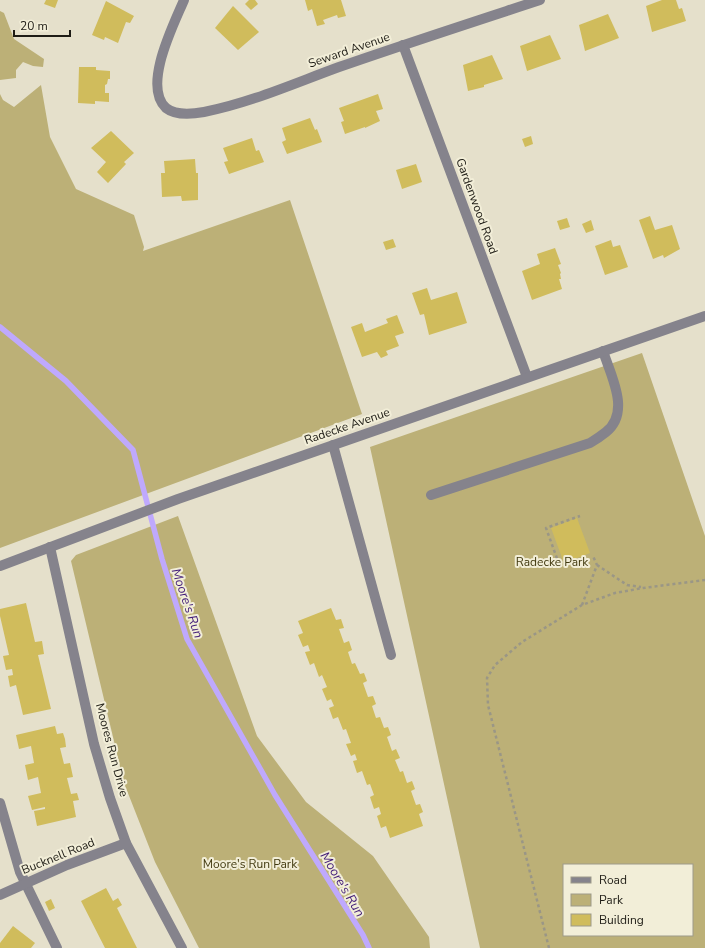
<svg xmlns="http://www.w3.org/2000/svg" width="705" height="948" font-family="'Nunito Sans',sans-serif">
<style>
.green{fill:#bcb077;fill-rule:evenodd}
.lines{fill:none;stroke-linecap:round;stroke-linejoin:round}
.stream{stroke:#bfa9fd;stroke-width:5.5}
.building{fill:#d0bc5c}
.path{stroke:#9a9686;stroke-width:2.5;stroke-dasharray:3 3;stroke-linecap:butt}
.minor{stroke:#85838c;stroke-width:10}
.labels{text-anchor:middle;stroke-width:4;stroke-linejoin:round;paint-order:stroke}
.street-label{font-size:12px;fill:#1e1c15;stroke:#f2eed8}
.park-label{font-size:12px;fill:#41390f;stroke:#f2eed8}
.water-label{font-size:13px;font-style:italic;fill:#401a78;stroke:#f2eed8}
</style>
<rect width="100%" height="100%" fill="#e5e0cb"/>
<!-- green -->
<g class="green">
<path d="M0 11 4 13 14 39 44 59 43 67 33 66 23 62 16 70V78L0 80V84Z"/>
<path d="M41 85 50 137 76 189 134 215 144 247 143 251 290 200 362 414 0 548V94L3 100 14 107Z"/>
<path d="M642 353 705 536V948H480L370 447ZM564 865H692V935H564Z"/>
<path d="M178 516 257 736 306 802 373 856 429 937 430 948H199L155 862 124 783 71 561 76 555Z"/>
</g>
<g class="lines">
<!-- stream -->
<path class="stream" d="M0 327 66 381 133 450 162 559 187 639 275 795 363 935 369 948"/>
</g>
<!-- building -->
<g class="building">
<path d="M46 0H58L55 8 44 4Z"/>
<path d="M249 0H255L258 4 251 10 245 4Z"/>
<path d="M305 0H341L346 16 338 18 337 15 323 20 325 24 317 26 312 9 308 11Z"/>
<path d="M662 0H676L679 9 682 8 686 21 652 32 646 6Z"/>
<path d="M106 1 134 16 130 23 126 22 118 43 105 37 104 40 92 35Z"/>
<path d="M233 6 259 32 238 50 215 28Z"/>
<path d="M608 14 619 38 585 51 579 25Z"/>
<path d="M550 35 561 59 527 71 520 46Z"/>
<path d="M492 55 503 79 484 85V87L468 91 463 65Z"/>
<path d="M79 67H96V70L110 71V79H108L107 84 105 85V93H109V102L95 101V104L78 103Z"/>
<path d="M378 94 383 109 376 111 380 121 365 128V127L345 134 341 122 344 121 339 108Z"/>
<path d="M310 118 315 130 317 129 322 142 287 154 282 142 286 140 282 128Z"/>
<path d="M111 131 134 153 124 162 126 164 108 183 97 172 106 162 91 148Z"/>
<path d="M531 136 533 144 525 147 522 139Z"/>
<path d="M252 138 256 151 259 150 264 162 229 174 224 162 228 161 223 148Z"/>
<path d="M195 159 196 173H198V200L182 201 181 196 162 197 161 173H165L164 161Z"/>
<path d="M416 164 422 182 402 189 396 170Z"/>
<path d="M650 216 655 230 672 225 680 249 664 258 663 255 653 259 639 220Z"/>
<path d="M567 218 570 227 560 230 557 221Z"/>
<path d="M591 220 594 230 586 233 582 224Z"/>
<path d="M393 239 396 247 386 250 383 242Z"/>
<path d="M611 240 613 247 620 245 628 267 605 275 595 246Z"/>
<path d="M555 248 561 264 558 265 561 273 560 274 561 279H559L562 289 532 300 522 271 540 264 537 254Z"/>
<path d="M427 288 431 300 457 292 467 323 429 335 424 314 420 315 412 293Z"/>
<path d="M397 315 404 333 395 336 399 346 386 351 388 355 381 358 377 352 362 357 351 327 362 323 365 332 388 323 386 319Z"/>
<path d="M577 518 590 553 564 563 551 528Z"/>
<path d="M26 603 35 642 42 641 44 654 38 655 51 709 23 715 16 685 10 687 8 676 13 675 12 669 6 670 3 656 9 655 0 616V609Z"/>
<path d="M331 608 336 620 341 619 344 628 339 629 344 643 349 641 352 650 348 652 352 664 355 663 360 674 364 673 367 681 363 683 368 697 373 696 376 704 372 706 376 718 380 717 384 728 388 727 391 735 387 737 392 751 396 749 400 758 395 760 400 772 403 771 407 783 412 781 415 789 411 791 416 805 420 804 423 812 419 814 423 826 390 838 386 826 381 828 377 816 381 814 379 807 374 809 370 797 374 795 370 784 367 785 362 771 357 773 353 761 357 760 355 754 351 756 346 744 351 743 346 729 343 730 338 717 333 719 329 708 334 706 331 699 327 701 322 689 327 687 322 675 319 677 314 663 310 665 305 652 310 651 308 645 303 647 298 635 303 633 298 621Z"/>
<path d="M55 726 57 734 63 733 65 739 66 747 60 748 64 764 70 763 73 777 67 778 71 794 77 793 79 800 73 801 76 817 37 826 34 811 45 809V807L32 810 28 796 41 793 38 777 28 780 25 765 34 763 31 746 19 749 16 735Z"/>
<path d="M106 888 113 901 118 898 122 905 117 908 137 948H105L81 901Z"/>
<path d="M51 899 55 908 49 911 45 902Z"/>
<path d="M13 926 35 943 31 948H0V943Z"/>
</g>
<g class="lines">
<!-- path -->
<g class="path">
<path d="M559 564 546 528 580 516"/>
<path d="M597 565 627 585 641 587"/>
<path d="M582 605 597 565 593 556"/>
<path d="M549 948 488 705 487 678 495 665 522 642 582 605 615 593 643 588 705 580"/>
</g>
<!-- minor -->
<g class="minor">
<path d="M184 0C174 24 142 86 166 108 176 116 193 114 204 112 250 103 295 83 339 67 405 44 473 22 540 0"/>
<path d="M403 45 527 377"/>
<path d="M333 445 391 655"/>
<path d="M431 495 590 443C595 440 601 436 606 432 631 412 611 376 603 351"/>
<path d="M50 547 94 744 110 798 126 843 182 948"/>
<path d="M0 566 178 499 705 316"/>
<path d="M0 803 20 872 57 948"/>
<path d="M0 895 67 865 126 843"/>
</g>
</g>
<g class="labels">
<!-- street labels -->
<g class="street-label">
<text transform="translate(349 50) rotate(-19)" y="4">Seward Avenue</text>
<text transform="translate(477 206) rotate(70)" y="4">Gardenwood Road</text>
<text transform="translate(347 426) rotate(-19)" y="4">Radecke Avenue</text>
<text transform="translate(112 750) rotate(75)" y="4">Moores Run Drive</text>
<text transform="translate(58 856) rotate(-22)" y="4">Bucknell Road</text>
</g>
<!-- park labels -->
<g class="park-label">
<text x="552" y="566">Radecke Park</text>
<text x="250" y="868">Moore's Run Park</text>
</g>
<!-- water labels -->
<g class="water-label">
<text transform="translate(188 603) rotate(71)" y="5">Moore's Run</text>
<text transform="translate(343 884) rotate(59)" y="5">Moore's Run</text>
</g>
</g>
<!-- legend -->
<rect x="563" y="864" width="130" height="72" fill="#f2eed8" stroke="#9d9a8a"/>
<rect x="571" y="877" width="20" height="6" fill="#85838c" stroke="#9d9a8a"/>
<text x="599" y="884" font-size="12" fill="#1e1c15">Road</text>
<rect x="571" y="894" width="20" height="12" fill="#bcb077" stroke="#9d9a8a"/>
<text x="599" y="904" font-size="12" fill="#1e1c15">Park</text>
<rect x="571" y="914" width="20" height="12" fill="#d0bc5c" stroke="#9d9a8a"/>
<text x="599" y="924" font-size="12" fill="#1e1c15">Building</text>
<!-- scale -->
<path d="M14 30v6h56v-6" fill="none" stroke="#1e1c15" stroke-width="2"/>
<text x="20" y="30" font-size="12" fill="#1e1c15" stroke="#f2eed8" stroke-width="3" paint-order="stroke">20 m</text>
</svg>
